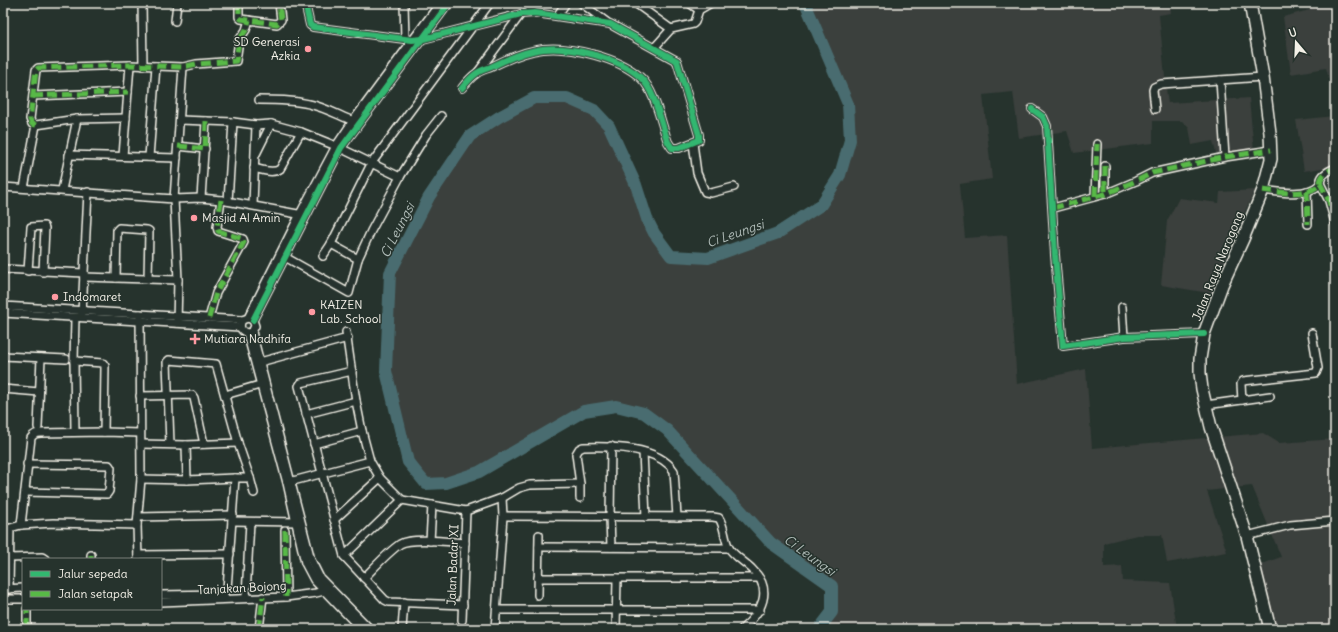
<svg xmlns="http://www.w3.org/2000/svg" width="1338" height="632" font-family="Delius,sans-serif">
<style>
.built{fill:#3a3f3c}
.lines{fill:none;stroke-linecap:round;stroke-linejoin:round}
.river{stroke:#496c6f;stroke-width:12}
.minor-casing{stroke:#f4f1e8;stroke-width:10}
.primary-casing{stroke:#f4f1e8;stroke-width:14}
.minor{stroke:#26332d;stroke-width:7}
.primary{stroke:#26332d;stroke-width:11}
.quiet{stroke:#58b947;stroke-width:5;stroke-dasharray:10 5;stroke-linecap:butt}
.cycleway-casing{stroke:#26332d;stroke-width:8}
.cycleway{stroke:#33b770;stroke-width:6}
.poi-dot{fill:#ff9aa2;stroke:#26332d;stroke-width:1.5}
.labels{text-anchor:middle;stroke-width:3;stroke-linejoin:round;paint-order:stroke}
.poi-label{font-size:12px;fill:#f4f1e8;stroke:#26332d;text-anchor:start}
.street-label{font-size:12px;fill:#f4f1e8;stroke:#26332d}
.water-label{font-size:13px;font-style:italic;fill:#b0bcb8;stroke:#26332d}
</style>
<rect width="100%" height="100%" fill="#26332d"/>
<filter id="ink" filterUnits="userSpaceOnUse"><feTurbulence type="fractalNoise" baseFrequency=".025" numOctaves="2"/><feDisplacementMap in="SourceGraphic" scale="8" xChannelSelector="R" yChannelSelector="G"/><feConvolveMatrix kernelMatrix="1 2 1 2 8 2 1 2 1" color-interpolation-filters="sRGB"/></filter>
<g filter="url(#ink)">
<!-- built -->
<g class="built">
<path d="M803 3H1170L1171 13 1159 15 1167 97 1168 103 1249 98 1254 151 1216 153 1213 141 1192 145 1189 128 1182 121H1153V143L1074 153 1067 131 1019 138 1013 92 983 95 992 179 960 184 965 238 1007 235 1017 384 1086 369 1092 448 1263 433 1279 443 1335 439V629H1271L1251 568 1281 557 1252 486 1207 491 1227 552 1167 563 1162 535H1137L1104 543V567L1122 566 1123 581 1170 583 1177 629H819L832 612 831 586 771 543 667 430 644 413 616 406 584 411 481 470 446 483 426 484 408 462 386 371 390 273 429 199 470 136 534 98H567L594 110 609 126 636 185 647 219 654 233 671 256 708 258 778 233 821 205 840 175 850 140 848 104Z"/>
<path d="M1310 3H1335V166L1304 171 1296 120 1334 116 1335 101 1326 68 1291 74 1283 17 1309 10Z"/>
<path d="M1255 190 1231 242 1215 294 1161 285 1167 221 1179 198 1219 203 1220 192Z"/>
</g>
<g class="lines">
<!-- river -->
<path class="river" d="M805 3 848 104 850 140 840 175 821 205 778 233 708 258 671 256 654 233 647 219 636 185 609 126 594 110 567 98H534L499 117 470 136 429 197 390 273 386 371 408 462 426 484 446 483 479 472 584 411 616 406 644 413 667 430 771 543 832 586V612L819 629"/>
<!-- minor casing -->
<g class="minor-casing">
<g id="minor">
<path d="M142 3 143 66"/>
<path d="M239 3V17L241 19 277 24 281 20 279 3"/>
<path d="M305 3 310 25 313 27 412 40 423 39 521 14 535 13 610 24 677 61 699 135V140L679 148H672L668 142C661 123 655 91 641 78 620 58 571 46 543 49 525 51 507 59 491 67 486 69 481 70 477 73 471 77 466 83 462 88"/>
<path d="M404 3 405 39"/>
<path d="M525 3 535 13"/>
<path d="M581 3 608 23"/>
<path d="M635 3 671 29"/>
<path d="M689 3 699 10"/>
<path d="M557 16 566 3"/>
<path d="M175 21 177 3"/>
<path d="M654 48 671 29 693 24 695 22 699 10 711 3"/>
<path d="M478 72 521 14"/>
<path d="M1220 80 1225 157"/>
<path d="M33 96 128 92"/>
<path d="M259 100C276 100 292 100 309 104 324 107 338 115 353 121"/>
<path d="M1032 109 1043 117 1047 126 1055 255 1063 346 1124 337 1204 334"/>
<path d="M1155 109 1153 90 1154 87 1161 84 1263 77"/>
<path d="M180 120 233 122 256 125 271 124 301 132 336 146 400 177"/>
<path d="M36 125 32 124 30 119 36 70 38 68 130 65 183 67 196 64 236 61 239 40 246 30 249 20"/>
<path d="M693 143 697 173 705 192 711 193 734 187"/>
<path d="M178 146 205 149"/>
<path d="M256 154 271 124"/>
<path d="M69 155 177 158"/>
<path d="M123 156 130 65"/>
<path d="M149 157 156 66"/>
<path d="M1105 166V194"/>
<path d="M254 168C262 170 273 174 280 169L301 132"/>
<path d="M1320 183 1329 201 1335 223"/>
<path d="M3 187 174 199 201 198 221 200 303 215"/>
<path d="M24 188 36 125 77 119 126 118"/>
<path d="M62 190 77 119"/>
<path d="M1263 190C1278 192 1307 197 1319 185 1321 182 1320 180 1322 177 1325 172 1331 170 1335 168"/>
<path d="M1307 191 1308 224"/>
<path d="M1095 196 1097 144"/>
<path d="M201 198 206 121"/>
<path d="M228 201 233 122"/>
<path d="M253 205 256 125"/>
<path d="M1053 208 1105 194 1136 181 1152 173 1225 157 1271 150"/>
<path d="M331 244 358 259"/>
<path d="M323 256 331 244 371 164 490 3"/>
<path d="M285 257 349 293 358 259 371 231 400 177 426 135 441 116"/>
<path d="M3 269 84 273"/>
<path d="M28 271 31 227 44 226 45 228 43 272"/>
<path d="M84 277 178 280"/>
<path d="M116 278 117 230 119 228 147 230 149 231 148 279"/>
<path d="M3 306 242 320"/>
<path d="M1122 307 1124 337"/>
<path d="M3 313 240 327"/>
<path d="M82 313 88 192"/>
<path d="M209 318 216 293 244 242 243 239 218 231 217 227 221 200"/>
<path d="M248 318 300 214 336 146 353 121 440 3"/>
<path d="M253 320 341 148 449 3"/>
<path d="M177 323 178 280 174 199 183 67"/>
<path d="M252 332 311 560 320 578 370 629"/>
<path d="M346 332 356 401 362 431 370 461 380 478 402 500 466 511 502 498 519 488 530 485 580 484"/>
<path d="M247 333 252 332 255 326 253 320 248 318 242 320C239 326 240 331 247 333L287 483 305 563 314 580 361 629"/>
<path d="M3 356 66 359"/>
<path d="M74 361 103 363 105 366 104 432"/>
<path d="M260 362 348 338"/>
<path d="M352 371 301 383 299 386 344 556 385 600 389 602 463 605"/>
<path d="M3 389 39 392"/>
<path d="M225 395 263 384"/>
<path d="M140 396 192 395 194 398 204 444"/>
<path d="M1242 400 1241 384 1243 381 1316 373 1318 368 1312 333"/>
<path d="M1206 405 1270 396"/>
<path d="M306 414 356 401"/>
<path d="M38 427 41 358"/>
<path d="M75 432 74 361 75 318"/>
<path d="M141 444 186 445 238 443"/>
<path d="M170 444 167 362 169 360 216 364 238 443 250 478 254 493"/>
<path d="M314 444 362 431"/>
<path d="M186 445 187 480"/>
<path d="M611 446 610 517 611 547"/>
<path d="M643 452 646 517"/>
<path d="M141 479 187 480 235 478"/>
<path d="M289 482 370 461"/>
<path d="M25 492 107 494 109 491 111 468 109 465 27 464"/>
<path d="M580 498V484L576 454 579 449 583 447C610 446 658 446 674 471L677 517"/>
<path d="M503 516 713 517 719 518C725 527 724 539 729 548 733 555 746 563 752 569 774 590 762 612 742 629"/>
<path d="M138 517 233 515"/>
<path d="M334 520 380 478"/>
<path d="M232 521 299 522"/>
<path d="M21 525 31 438C34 434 36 433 41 433L104 432 140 433"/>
<path d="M3 530 21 525 53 523 137 525"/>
<path d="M285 530 286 597"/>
<path d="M1247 536 1290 525 1335 521"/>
<path d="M430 541 432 505"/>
<path d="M539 547 729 548"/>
<path d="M138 555 230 554"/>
<path d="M344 556 402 500"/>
<path d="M9 558 42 557 45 559"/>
<path d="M91 559V555"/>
<path d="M138 559 137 525 141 479 140 314"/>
<path d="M364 578C375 567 387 553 400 544 412 537 451 542 465 543"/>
<path d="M538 578H759"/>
<path d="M3 589 23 588"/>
<path d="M9 589 10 529"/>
<path d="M161 595 220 594 224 593 227 589 235 478H250"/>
<path d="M538 595 539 535"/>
<path d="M246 596 250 522"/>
<path d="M3 599H23"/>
<path d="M161 602 286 597 316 593 324 591 326 587"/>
<path d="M498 610H760"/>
<path d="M462 620 466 511"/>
<path d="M27 629V609"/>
<path d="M259 629 263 597"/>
<path d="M402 629 404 602"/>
<path d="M495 629 503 516 502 498"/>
<path d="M616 629 617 578"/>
</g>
</g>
<!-- primary casing -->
<g class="primary-casing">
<path id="primary" d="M1250 3 1263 77 1270 133 1271 159 1263 190 1243 239 1222 285 1204 334 1200 359V373L1202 389 1211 427 1247 536 1270 629"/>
</g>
<!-- minor -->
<use href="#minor" class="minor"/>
<!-- primary -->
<use href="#primary" class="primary"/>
<!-- quiet -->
<g class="quiet">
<path d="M239 3V17L241 19 277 24 281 20 279 3"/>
<path d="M33 96 128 92"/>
<path d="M36 125 32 124 30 119 36 70 38 68 130 65 183 67 196 64 236 61 239 40 246 30 249 20"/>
<path d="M178 146 205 149 206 121"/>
<path d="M1105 166V194"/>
<path d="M1320 183 1329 201 1335 223"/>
<path d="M1263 190C1278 192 1307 197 1319 185 1321 182 1320 180 1322 177 1325 172 1331 170 1335 168"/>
<path d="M1307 191 1308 224"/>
<path d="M1095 196 1097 144"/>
<path d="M1053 208 1105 194 1136 181 1152 173 1225 157 1271 150"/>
<path d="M209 318 216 293 244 242 243 239 218 231 217 227 221 200"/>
<path d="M285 530 286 597"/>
<path d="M91 559V555"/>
<path d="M27 629V609"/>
<path d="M259 629 263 597"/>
</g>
<!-- cycleway casing -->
<g class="cycleway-casing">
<g id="cycleway">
<path d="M305 3 310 25 313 27 412 40 423 39 521 14 535 13 610 24 677 61 699 135V140L679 148H672L668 142C661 123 655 91 641 78 620 58 571 46 543 49 525 51 507 59 491 67 486 69 481 70 477 73 471 77 466 83 462 88"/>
<path d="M1032 109 1043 117 1047 126 1055 255 1063 346 1124 337 1204 334"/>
<path d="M253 320 341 148 449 3"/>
</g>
</g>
<!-- cycleway -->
<use href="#cycleway" class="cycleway"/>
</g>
</g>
<!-- markers -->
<g class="poi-dot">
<circle cx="308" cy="49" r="4"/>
<circle cx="194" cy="218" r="4"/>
<circle cx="55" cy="297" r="4"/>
<circle cx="312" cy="312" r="4"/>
<path d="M193 333h4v4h4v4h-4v4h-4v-4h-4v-4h4z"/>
</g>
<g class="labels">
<!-- poi labels -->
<g class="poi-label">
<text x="300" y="46" text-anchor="end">SD Generasi<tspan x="300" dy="14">Azkia</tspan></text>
<text x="202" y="222">Masjid Al Amin</text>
<text x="63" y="301">Indomaret</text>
<text x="320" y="309">KAIZEN<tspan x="320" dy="14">Lab. School</tspan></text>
<text x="204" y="343">Mutiara Nadhifa</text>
</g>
<!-- street labels -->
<g class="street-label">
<text transform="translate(1218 266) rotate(-68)" y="4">Jalan Raya Narogong</text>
<text transform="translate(453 565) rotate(-88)" y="4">Jalan Badar XI</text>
<text transform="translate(242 588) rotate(-3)" y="4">Tanjakan Bojong</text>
</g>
<!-- water labels -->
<g class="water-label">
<text transform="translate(397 230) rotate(-63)" y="5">Ci Leungsi</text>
<text transform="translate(735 233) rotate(-19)" y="5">Ci Leungsi</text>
<text transform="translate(810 555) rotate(36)" y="5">Ci Leungsi</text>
</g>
</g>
<!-- margin -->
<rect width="1338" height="632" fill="none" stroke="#26332d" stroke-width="16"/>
<rect x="8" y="8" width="1322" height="616" fill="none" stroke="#f4f1e8" stroke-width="1.5" filter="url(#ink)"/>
<!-- legend -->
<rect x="22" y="558" width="140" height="52" fill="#26332d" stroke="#787f78"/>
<rect x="30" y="571" width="20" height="6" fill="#33b770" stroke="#787f78"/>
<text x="58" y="578" font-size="12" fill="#f4f1e8">Jalur sepeda</text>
<rect x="30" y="591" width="20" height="6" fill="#58b947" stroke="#787f78"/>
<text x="58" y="598" font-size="12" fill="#f4f1e8">Jalan setapak</text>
<!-- north arrow -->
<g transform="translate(1296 42) rotate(341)" stroke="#26332d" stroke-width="3" paint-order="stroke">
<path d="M0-3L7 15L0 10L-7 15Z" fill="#f4f1e8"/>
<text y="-6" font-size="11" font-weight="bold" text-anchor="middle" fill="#f4f1e8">U</text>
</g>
</svg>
